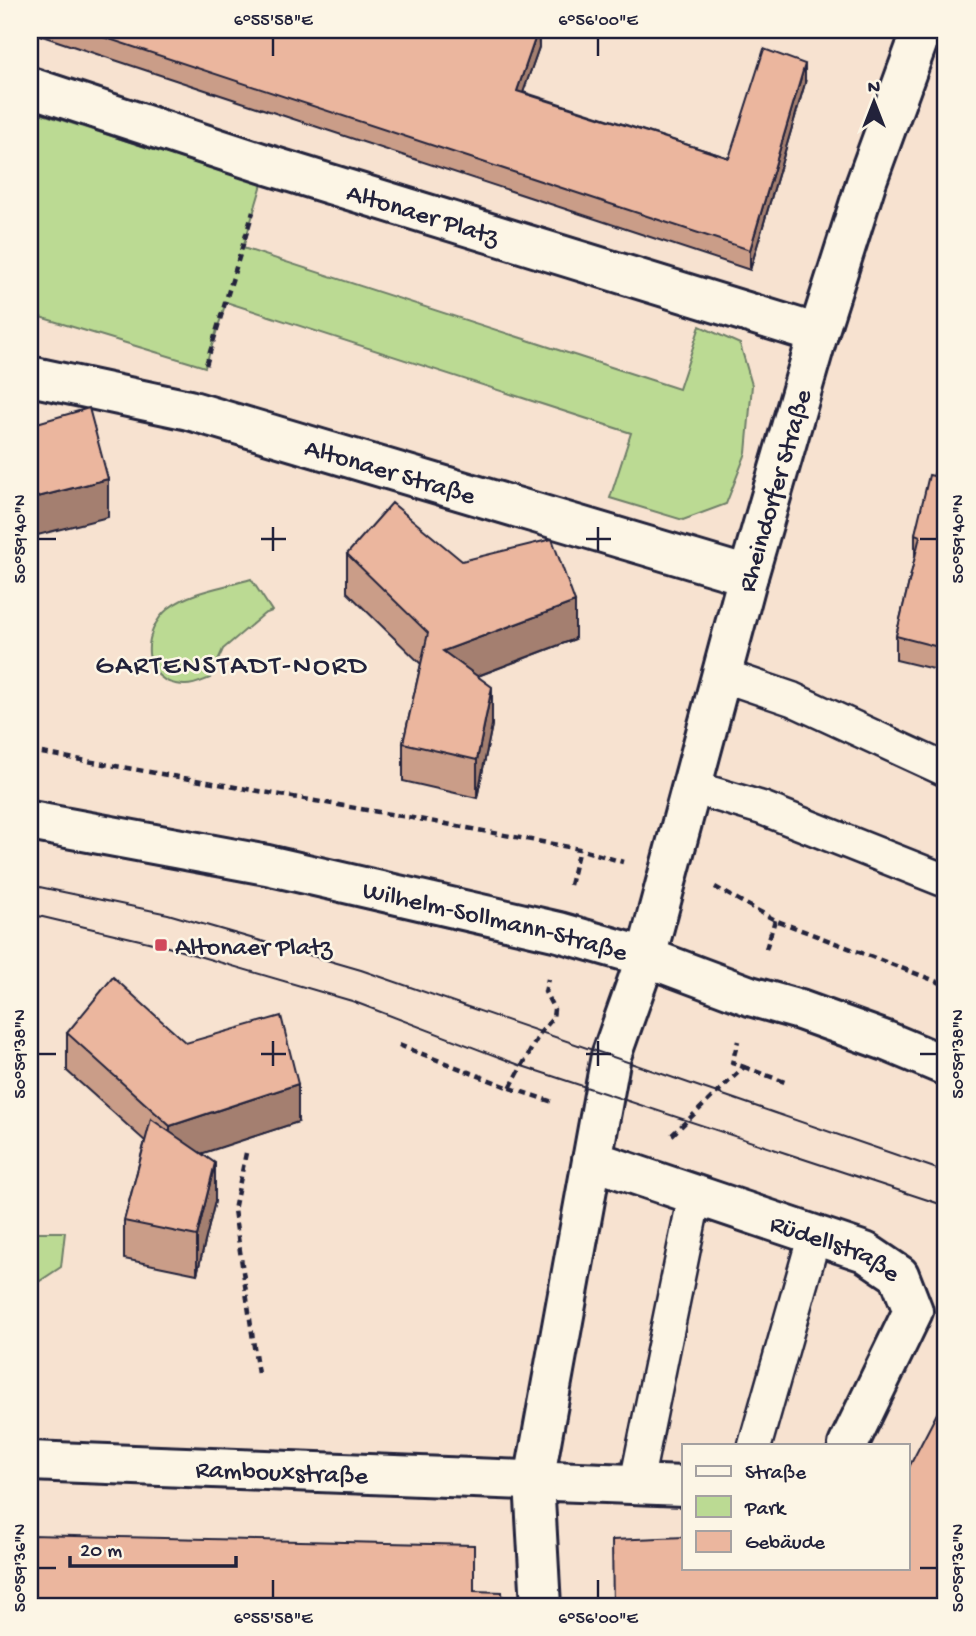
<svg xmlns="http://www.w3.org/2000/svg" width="976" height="1636" font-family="'Gochi Hand',sans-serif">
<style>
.green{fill:#bbda93;stroke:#6e7e67;stroke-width:2}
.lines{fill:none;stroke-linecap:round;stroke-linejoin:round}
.lane-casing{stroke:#22223b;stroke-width:37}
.street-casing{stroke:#22223b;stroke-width:44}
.secondary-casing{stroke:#22223b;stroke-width:44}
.path{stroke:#22223b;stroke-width:4.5;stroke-dasharray:7 5;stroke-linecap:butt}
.lane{stroke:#fcf5e5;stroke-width:32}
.street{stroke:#fcf5e5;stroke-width:38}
.secondary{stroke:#fcf5e5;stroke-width:38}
.tram{stroke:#22223b;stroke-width:2}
.wall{fill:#ca9d88;stroke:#22223b;stroke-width:2}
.shaded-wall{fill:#a47f6f;stroke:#22223b;stroke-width:2}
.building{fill:#ebb69e;stroke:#22223b;stroke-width:2}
.ticks{fill:none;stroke:#22223b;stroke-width:2.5}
.poi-dot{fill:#d1495b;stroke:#fcf5e5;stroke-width:2.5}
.labels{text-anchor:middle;stroke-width:5;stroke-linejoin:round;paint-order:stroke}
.street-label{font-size:26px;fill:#22223b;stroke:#fcf5e5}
.poi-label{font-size:26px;fill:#22223b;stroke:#fcf5e5;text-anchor:start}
.neighbourhood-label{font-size:28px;letter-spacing:2px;fill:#22223b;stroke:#fcf5e5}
.neatline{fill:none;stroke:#22223b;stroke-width:2.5}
.ticks-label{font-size:18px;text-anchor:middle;fill:#22223b}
</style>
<rect width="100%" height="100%" fill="#f7e2d0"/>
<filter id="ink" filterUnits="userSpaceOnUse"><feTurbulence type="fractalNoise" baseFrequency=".0143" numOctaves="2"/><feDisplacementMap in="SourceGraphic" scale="14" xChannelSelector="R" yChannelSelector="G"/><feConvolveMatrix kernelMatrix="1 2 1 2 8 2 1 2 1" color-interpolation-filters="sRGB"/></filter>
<g filter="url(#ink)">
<!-- green -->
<g class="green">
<path d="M30 110 262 184 243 248 679 389 700 326 740 344 752 385 746 453 726 504 683 520 610 498 631 433 226 302 205 367 30 314Z"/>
<path d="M251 579 272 611 264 614 223 649 210 678C202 681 192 686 184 685 140 684 140 631 169 608 191 591 225 587 251 579Z"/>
<path d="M30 1232H65L61 1267 34 1285 30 1291Z"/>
</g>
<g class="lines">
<!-- lane casing -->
<g class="lane-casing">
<g id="lane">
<path d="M722 675 792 699 946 770"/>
<path d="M691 787 762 808 946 881"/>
<path d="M755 1445 815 1234"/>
<path d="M636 1484 695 1194"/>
</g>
</g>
<!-- street casing -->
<g class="street-casing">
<g id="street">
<path id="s1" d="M30 87 268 165 818 334"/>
<path id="s2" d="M30 376 189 410 748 576"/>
<path id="s3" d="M592 1160 865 1252 899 1275 913 1311 848 1445"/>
<path id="s4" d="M30 1461 684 1486"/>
<path id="s5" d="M541 1606 534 1481 611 1056 646 957 748 576 818 334 866 183 922 30"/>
</g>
</g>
<!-- secondary casing -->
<g class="secondary-casing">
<g id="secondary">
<path id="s6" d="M30 821 267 865 559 932 646 957 750 996 800 1010 886 1041 946 1066"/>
</g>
</g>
<!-- path -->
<g class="path">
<path d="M206 365 253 212"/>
<path d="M30 751 441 823 579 849 623 862"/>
<path d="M570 885 579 849"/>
<path d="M715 887 775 920 946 985"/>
<path d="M766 949 775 920"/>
<path d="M399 1045 510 1088 540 1033 553 1018 554 1009 545 992 548 979"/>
<path d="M744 1067 785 1082"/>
<path d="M510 1088 553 1102"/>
<path d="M672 1135 744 1067 732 1063 738 1041"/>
<path d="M246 1153 234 1210 258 1374"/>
</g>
<!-- lane -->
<use href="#lane" class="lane"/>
<!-- street -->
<use href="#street" class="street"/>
<!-- secondary -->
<use href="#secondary" class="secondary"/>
<!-- tram -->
<g class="tram">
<path d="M30 885 168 914 361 970 946 1172"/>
<path d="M30 914 161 945 352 1001 522 1066 946 1206"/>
</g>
</g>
<!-- wall -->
<g class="wall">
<path d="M30 30H539V47L523 92 729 158 805 83 750 270 30 32Z"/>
<path d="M946 422V672L896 660V636L915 558V534L934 476Z"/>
<path d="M347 554 462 561 575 639 478 676 492 725 477 798 403 781V743L421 664 347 592Z"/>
<path d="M67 1033 186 1043 298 1122 201 1153 215 1201 197 1274 124 1259V1221L145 1141 67 1071Z"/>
</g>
<!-- shaded-wall -->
<g class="shaded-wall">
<path d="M538 30 539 47 517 110V91Z"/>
<path d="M805 64V83L750 270V250Z"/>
<path d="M108 479V517L30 537V499Z"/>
<path d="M575 602V639L443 689V651Z"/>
<path d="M492 687V725L477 798V760Z"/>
<path d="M298 1084V1122L170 1164V1126Z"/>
<path d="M215 1163V1201L197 1274V1236Z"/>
<path d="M946 1590V1606H937Z"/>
</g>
<!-- building -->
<g class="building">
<path d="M82 30H538L517 91 729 158 764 49 805 64 750 250Z"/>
<path d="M89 408 108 479 30 499V425Z"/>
<path d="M946 422V649L896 636 920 536 915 534 929 475 934 476Z"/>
<path d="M392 503 462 561 552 539 575 602 443 651 492 687 477 760 403 743 428 633 347 554Z"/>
<path d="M113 977 186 1043 281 1016 298 1084 170 1126 67 1033Z"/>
<path d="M151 1119 215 1163 197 1236 124 1221Z"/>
<path d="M946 1396V1590L937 1606H613L612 1540 684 1537V1568H908V1469Z"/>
<path d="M30 1535 474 1545V1591L502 1592 503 1606H30Z"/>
</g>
</g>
<!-- ticks -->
<path class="ticks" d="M273 38V56M598 38V56M273 527V551M598 527V551M38 539H56M261 539H286M586 539H611M920 539H937M273 1041V1066M598 1041V1066M38 1054H56M261 1054H286M586 1054H611M920 1054H937M38 1568H56M920 1568H937M273 1580V1598M598 1580V1598"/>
<!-- markers -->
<rect class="poi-dot" x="154" y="938" width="14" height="14" rx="3.5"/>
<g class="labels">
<!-- street labels -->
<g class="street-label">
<text dy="9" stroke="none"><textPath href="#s1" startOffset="413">Altonaer Platz</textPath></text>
<text dy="9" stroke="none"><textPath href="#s2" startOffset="373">Altonaer Straße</textPath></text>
<text dy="9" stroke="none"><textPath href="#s5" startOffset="1146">Rheindorfer Straße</textPath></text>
<text dy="9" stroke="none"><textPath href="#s6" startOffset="476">Wilhelm-Sollmann-Straße</textPath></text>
<text dy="9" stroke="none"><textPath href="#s3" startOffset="259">Rüdellstraße</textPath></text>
<text dy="9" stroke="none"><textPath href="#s4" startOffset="252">Rambouxstraße</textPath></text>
</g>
<!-- poi labels -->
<g class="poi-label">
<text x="175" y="954">Altonaer Platz</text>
</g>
<!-- neighbourhood labels -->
<g class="neighbourhood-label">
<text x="232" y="673">GARTENSTADT-NORD</text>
</g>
</g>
<!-- margin -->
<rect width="976" height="1636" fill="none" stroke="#fcf5e5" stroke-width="77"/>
<!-- legend -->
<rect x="682" y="1444" width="228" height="126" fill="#fcf5e5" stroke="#a5a1a1" stroke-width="2"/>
<rect x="696" y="1466" width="35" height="10" fill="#fcf5e5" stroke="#a5a1a1" stroke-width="2"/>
<text x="745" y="1478" font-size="21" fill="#22223b">Straße</text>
<rect x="696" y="1496" width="35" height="21" fill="#bbda93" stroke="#a5a1a1" stroke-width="2"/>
<text x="745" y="1514" font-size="21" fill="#22223b">Park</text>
<rect x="696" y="1531" width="35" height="21" fill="#ebb69e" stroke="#a5a1a1" stroke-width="2"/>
<text x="745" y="1548" font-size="21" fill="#22223b">Gebäude</text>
<!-- north arrow -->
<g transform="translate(874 102)" stroke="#fcf5e5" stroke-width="5" paint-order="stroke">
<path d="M0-5L12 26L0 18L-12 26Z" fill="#22223b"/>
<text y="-10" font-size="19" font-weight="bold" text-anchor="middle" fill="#22223b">N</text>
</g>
<!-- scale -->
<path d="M70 1556v10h166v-10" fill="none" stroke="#22223b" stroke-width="3.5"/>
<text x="80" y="1556" font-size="21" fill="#22223b" stroke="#fcf5e5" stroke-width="5" paint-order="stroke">20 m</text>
<rect x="38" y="38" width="899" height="1560" class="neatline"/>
<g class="ticks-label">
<text x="273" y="25">6°55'58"E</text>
<text x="598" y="25">6°56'00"E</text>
<text transform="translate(19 539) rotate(-90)" y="6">50°59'40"N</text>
<text transform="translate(957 539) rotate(-90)" y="6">50°59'40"N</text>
<text transform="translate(19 1054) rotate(-90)" y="6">50°59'38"N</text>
<text transform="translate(957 1054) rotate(-90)" y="6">50°59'38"N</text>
<text transform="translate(19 1568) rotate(-90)" y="6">50°59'36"N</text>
<text transform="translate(957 1568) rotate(-90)" y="6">50°59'36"N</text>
<text x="273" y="1623">6°55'58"E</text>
<text x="598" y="1623">6°56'00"E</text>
</g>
</svg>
